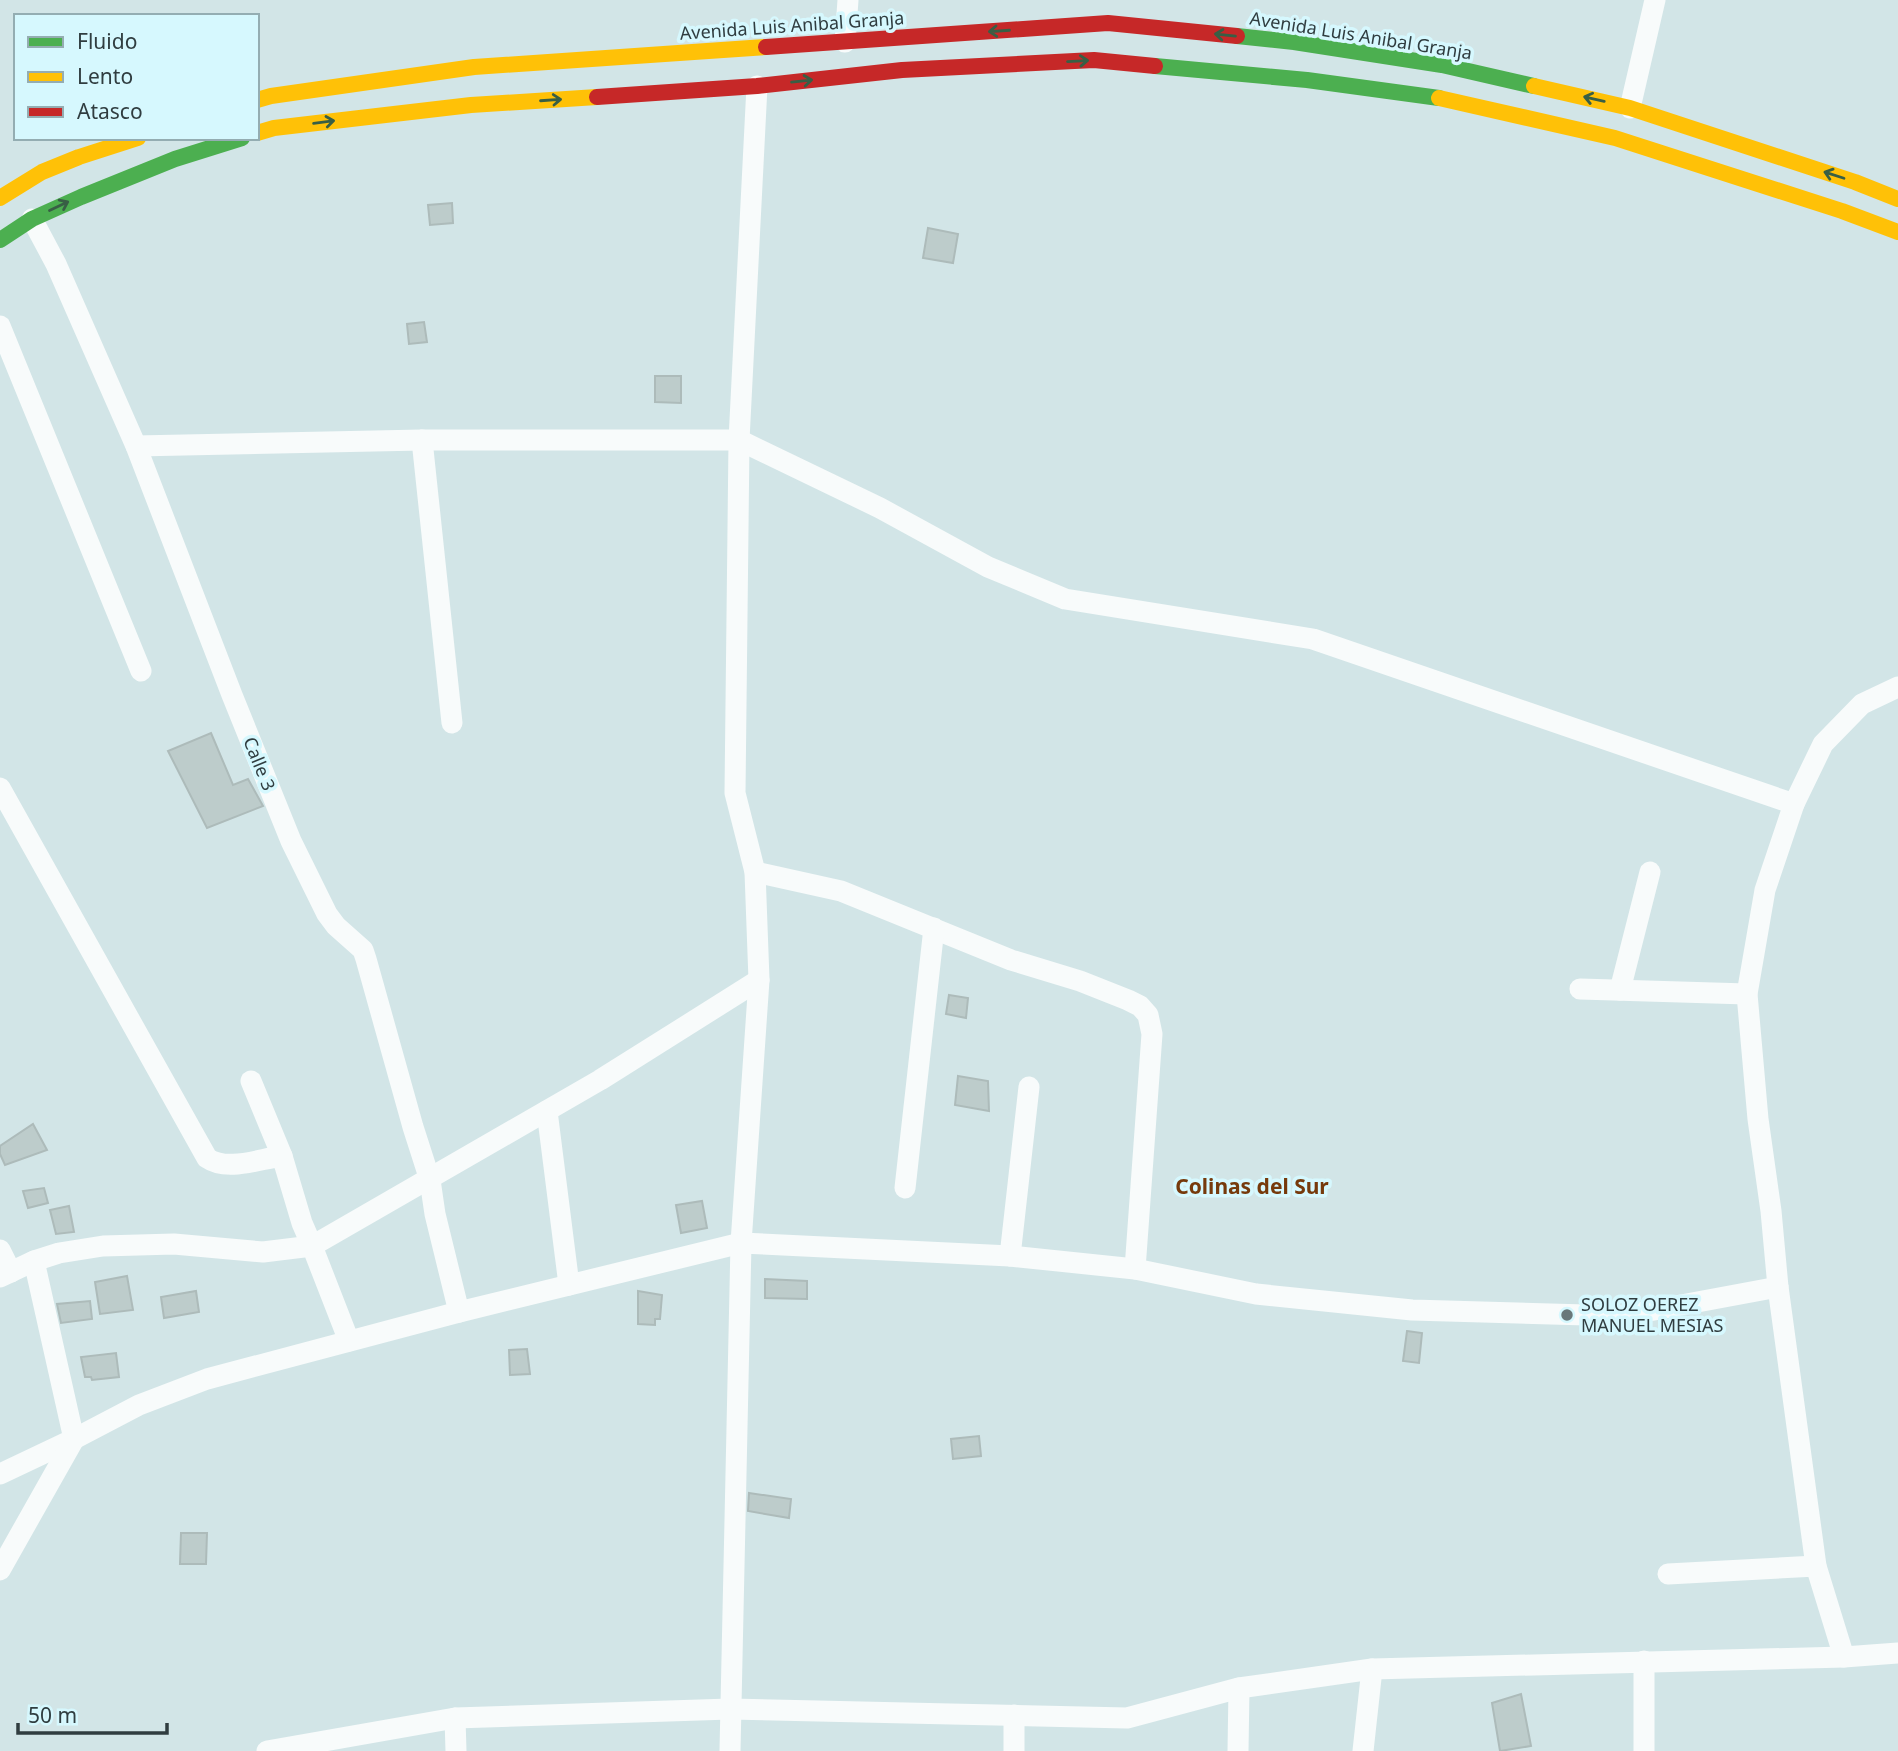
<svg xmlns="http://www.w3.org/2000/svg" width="1898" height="1751" font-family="'Noto Sans',sans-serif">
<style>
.building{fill:#bdcccb;stroke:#adbbba;stroke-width:2}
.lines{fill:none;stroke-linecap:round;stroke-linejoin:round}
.street{stroke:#f8fbfb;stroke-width:21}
.fast{stroke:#4caf50;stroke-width:16}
.slow{stroke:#ffc107;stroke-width:16}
.jam{stroke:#c62828;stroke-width:16}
.oneway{stroke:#385f45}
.poi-dot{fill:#69787a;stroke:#d6f8fe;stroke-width:2.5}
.labels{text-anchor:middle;stroke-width:7;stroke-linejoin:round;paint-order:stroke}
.street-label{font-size:18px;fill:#303d40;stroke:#d6f8fe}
.poi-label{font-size:18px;fill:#303d40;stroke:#d6f8fe;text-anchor:start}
.quarter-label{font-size:21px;font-weight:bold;fill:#763a0c;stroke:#d6f8fe}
</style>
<rect width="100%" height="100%" fill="#d2e5e7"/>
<!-- building -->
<g class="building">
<path d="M452 203 453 223 430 225 428 205Z"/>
<path d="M928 228 958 234 953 263 923 258Z"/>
<path d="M424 322 427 342 409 344 407 324Z"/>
<path d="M655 376H681V403L655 402Z"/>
<path d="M211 733 233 785 248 779 263 806 207 828 168 751Z"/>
<path d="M949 995 968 998 966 1018 946 1014Z"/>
<path d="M958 1076 988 1081 989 1111 955 1105Z"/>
<path d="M33 1124 47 1150 5 1165 0 1154V1146Z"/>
<path d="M44 1188 48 1203 28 1208 23 1191Z"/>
<path d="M702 1201 707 1228 681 1233 676 1205Z"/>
<path d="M69 1206 74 1232 56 1234 50 1210Z"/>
<path d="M127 1276 133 1310 100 1314 95 1282Z"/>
<path d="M765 1279 807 1281V1299L765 1298Z"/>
<path d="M196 1291 199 1312 164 1318 161 1297Z"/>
<path d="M638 1291 662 1295 660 1319H655V1325L638 1324Z"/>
<path d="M90 1301 92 1319 61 1323 57 1304Z"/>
<path d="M1407 1331 1422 1333 1419 1363 1403 1361Z"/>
<path d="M527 1349 530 1374 510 1375 509 1350Z"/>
<path d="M116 1353 119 1377 92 1380 91 1377H85L81 1357Z"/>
<path d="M979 1436 981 1456 953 1459 951 1439Z"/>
<path d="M749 1493 791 1499 789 1518 748 1511Z"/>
<path d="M181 1533H207L206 1564H180Z"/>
<path d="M1521 1694 1531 1746 1500 1751 1492 1703Z"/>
</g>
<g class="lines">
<!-- street -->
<g class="street">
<path d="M845 42 848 0"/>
<path d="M1630 108 1655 0"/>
<path d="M32 219 56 264 136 446 232 695 291 841 327 914 336 926 363 950 366 959 413 1127 430 1180 435 1214 459 1312"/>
<path d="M0 326 141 671"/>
<path d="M422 440 452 723"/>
<path d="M136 446 422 440H739L880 508 988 567 1065 599 1313 639 1794 804"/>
<path d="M0 788 207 1158C227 1172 259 1159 282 1156L302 1223 312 1246 600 1080 759 980"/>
<path d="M755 872 841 891 1011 960 1080 981 1128 1000 1140 1006 1148 1015 1152 1034 1135 1269"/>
<path d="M1580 989 1747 994"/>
<path d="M1620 990 1650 872"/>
<path d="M251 1081 282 1156"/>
<path d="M547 1111 569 1285"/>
<path d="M905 1188 934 928"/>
<path d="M0 1250 11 1272"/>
<path d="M1010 1256 1029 1087"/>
<path d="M0 1277 34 1261 59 1253 103 1246 174 1244 263 1252 312 1246 349 1341"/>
<path d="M0 1474 74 1439 139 1405 207 1379 459 1312 741 1243 1010 1256 1135 1269 1256 1294 1412 1310 1622 1316 1778 1287"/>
<path d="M0 1570 74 1439 34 1261"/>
<path d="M1668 1574 1816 1566"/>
<path d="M1844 1657 1816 1566 1778 1287 1771 1211 1758 1119 1747 994 1765 890 1794 804 1823 744 1862 704 1898 687"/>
<path d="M1644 1661V1751"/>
<path d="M455 1718 456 1751"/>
<path d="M267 1751 455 1718 730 1709 1127 1718 1239 1688 1372 1669 1844 1657 1898 1653"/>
<path d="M730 1751 741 1243 759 980 755 872 735 793 739 440 757 86"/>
<path d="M1014 1751V1715"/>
<path d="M1238 1751 1239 1688"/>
<path d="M1363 1751 1372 1669"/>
</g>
<!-- fast -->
<g class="fast">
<path d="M1237 36 1294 42 1442 65 1534 86"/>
<path d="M1155 66 1307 80 1439 98"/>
<path d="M0 240 32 219 81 197 175 159 242 138"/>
</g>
<!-- slow -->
<g class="slow">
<path d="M1534 86 1630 108 1855 182 1898 199"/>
<path d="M1439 98 1615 138 1842 211 1898 232"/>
<path d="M257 100 271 96 474 67 766 47"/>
<path d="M257 133 274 128 471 105 597 97"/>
<path d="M0 198 42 172 79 157 138 138"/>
</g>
<!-- jam -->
<g class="jam">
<path d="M766 47 1108 23 1237 36"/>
<path d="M597 97 757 86 902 70 1094 60 1155 66"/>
</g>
</g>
<!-- one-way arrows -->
<defs><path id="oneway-shaft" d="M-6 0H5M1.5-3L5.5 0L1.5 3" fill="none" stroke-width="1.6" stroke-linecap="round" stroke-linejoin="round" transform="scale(1.75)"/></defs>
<g class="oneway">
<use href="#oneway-shaft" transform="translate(999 31) rotate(176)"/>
<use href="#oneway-shaft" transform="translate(1225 35) rotate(-174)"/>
<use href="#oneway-shaft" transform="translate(1078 61) rotate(-3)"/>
<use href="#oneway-shaft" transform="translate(802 81) rotate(-6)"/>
<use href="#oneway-shaft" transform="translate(1594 99) rotate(-167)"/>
<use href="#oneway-shaft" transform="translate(551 100) rotate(-4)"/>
<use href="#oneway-shaft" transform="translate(324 122) rotate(-7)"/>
<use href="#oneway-shaft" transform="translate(1834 175) rotate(-162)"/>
<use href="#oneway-shaft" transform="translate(59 206) rotate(-25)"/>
</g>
<!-- markers -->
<circle class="poi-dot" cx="1567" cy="1315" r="7"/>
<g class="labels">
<!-- street labels -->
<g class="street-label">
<text transform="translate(792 26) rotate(-4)" y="6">Avenida Luis Anibal Granja</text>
<text transform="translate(1361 36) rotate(9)" y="6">Avenida Luis Anibal Granja</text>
<text transform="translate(259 764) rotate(68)" y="6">Calle 3</text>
</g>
<!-- poi labels -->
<g class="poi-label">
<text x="1581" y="1311">SOLOZ OEREZ<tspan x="1581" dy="21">MANUEL MESIAS</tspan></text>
</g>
<!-- quarter labels -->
<g class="quarter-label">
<text x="1252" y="1194">Colinas del Sur</text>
</g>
</g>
<!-- legend -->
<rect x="14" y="14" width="245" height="126" fill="#d6f8fe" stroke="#94adb2" stroke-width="2"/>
<rect x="28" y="37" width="35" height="10" fill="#4caf50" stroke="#94adb2" stroke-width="2"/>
<text x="77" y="49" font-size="21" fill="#303d40">Fluido</text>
<rect x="28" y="72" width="35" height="10" fill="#ffc107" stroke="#94adb2" stroke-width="2"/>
<text x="77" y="84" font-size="21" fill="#303d40">Lento</text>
<rect x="28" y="107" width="35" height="10" fill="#c62828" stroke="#94adb2" stroke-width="2"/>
<text x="77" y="119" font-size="21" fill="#303d40">Atasco</text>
<!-- scale -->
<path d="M18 1723v10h149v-10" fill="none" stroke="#303d40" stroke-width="3.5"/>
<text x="28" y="1723" font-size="21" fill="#303d40" stroke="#d6f8fe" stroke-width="5" paint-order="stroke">50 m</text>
</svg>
